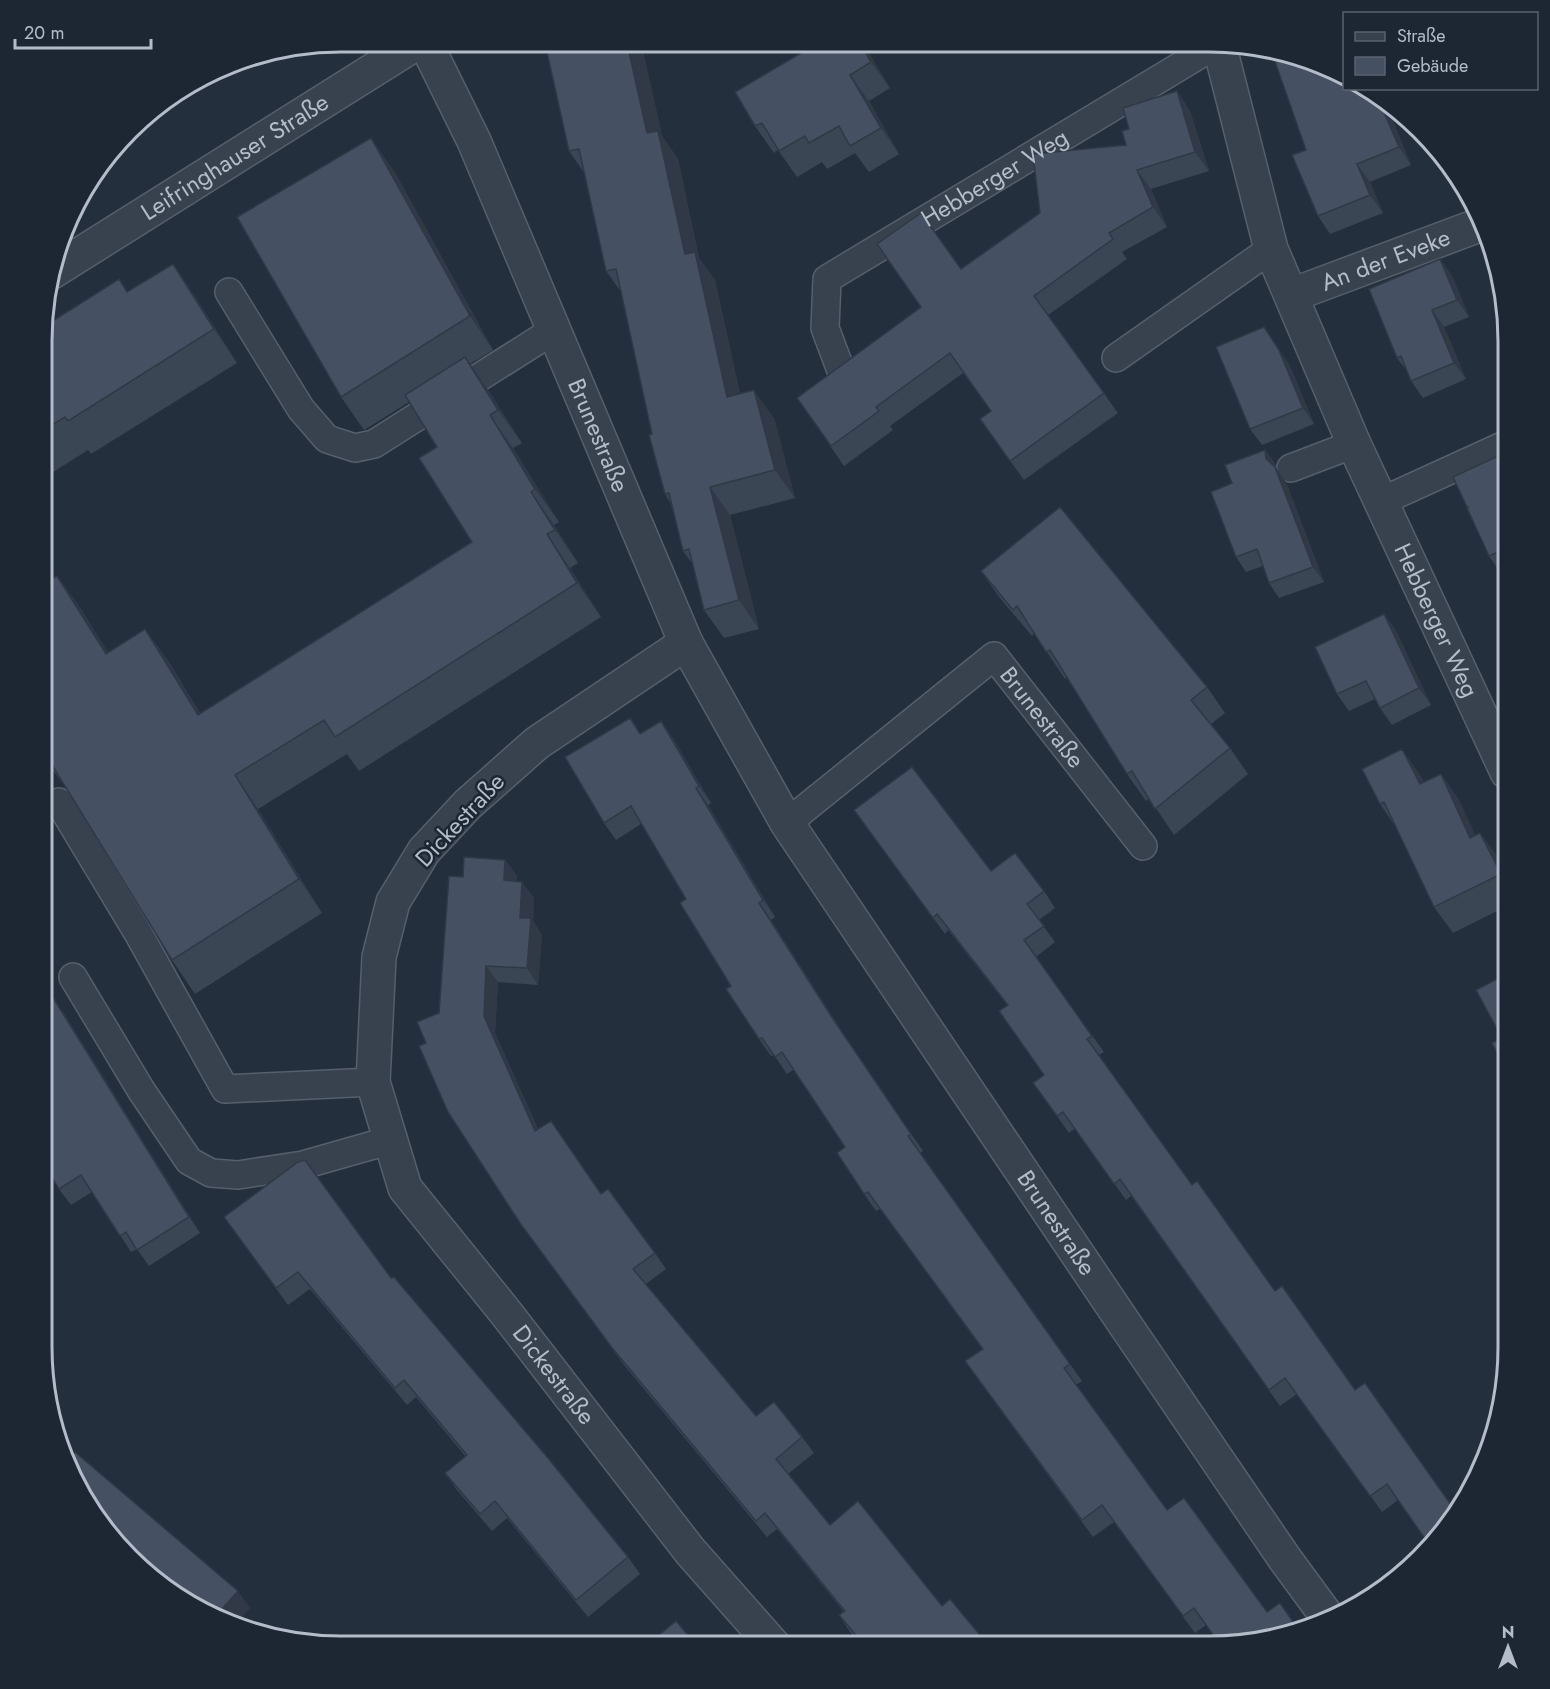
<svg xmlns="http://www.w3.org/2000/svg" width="1550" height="1689" font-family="Jost,sans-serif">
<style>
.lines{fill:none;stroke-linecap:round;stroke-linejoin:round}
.lane-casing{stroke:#565f6c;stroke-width:30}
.street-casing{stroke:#565f6c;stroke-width:36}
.lane{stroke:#38414e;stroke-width:27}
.street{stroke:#38414e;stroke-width:33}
.wall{fill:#3b4654}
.shaded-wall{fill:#303945}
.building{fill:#455162;stroke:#303945;stroke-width:1.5}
.labels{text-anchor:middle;stroke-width:5;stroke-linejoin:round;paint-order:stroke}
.street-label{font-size:24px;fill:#b4bcc9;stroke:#1d2633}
.rim{fill:none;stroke:#b4bcc9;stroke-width:3}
</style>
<rect width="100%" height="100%" fill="#242f3e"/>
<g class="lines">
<!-- lane casing -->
<g class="lane-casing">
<g id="lane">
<path d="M229 292 301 409 327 439 355 448 374 444 554 330"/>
<path d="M1116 358 1271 249"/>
<path id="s1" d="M843 376 825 328 827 279 1217 44"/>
<path d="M1291 468 1354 444"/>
<path d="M1380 502 1507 444"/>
<path d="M59 802 138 933 225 1089 373 1082"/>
<path id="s2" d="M787 823 994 656 1143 846"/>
<path d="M73 977 141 1090 189 1161 211 1173 238 1175 303 1165 391 1140"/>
</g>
</g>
<!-- street casing -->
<g class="street-casing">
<g id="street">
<path id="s3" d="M425 42 474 141 686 643 787 823 1122 1320 1285 1559 1329 1619"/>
<path id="s4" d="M1219 44 1271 249 1354 444 1507 772"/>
<path id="s5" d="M52 272 418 42"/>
<path id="s6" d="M1292 295 1482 224"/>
<path id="s7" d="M686 643 537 743 468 804 424 851 393 902 379 957 373 1082 405 1188 506 1313 690 1551 774 1646"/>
</g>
</g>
<!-- lane -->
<use href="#lane" class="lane"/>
<!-- street -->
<use href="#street" class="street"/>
</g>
<!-- wall -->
<g class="wall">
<path d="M545 43H641L662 136 678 159 699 258 715 280 740 394 774 418 795 498 730 515 759 629 724 638 704 610 692 563 683 551 671 504 665 494 622 293 606 271 585 174 569 151Z"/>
<path d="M818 43H862L890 88 869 101 899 154 869 172 855 153 827 169 822 162 797 177 778 150 774 153 755 126Z"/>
<path d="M1177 91 1190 111 1209 171 1151 189 1167 227 1122 252 1127 259 1048 315 1118 413 1024 480 980 419 991 411 963 373 890 426 893 430 844 466 797 398 921 307 1126 145 1129 129Z"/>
<path d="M1375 92 1385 102 1411 165 1370 182 1383 213 1330 234 1318 216 1306 150Z"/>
<path d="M394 171 493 350 470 364 488 390 522 443 513 448 559 522 554 525 578 563 570 568 601 617 359 771 347 754 258 809 322 913 195 994 172 960 67 789 45 760 46 582 57 576 81 609 108 653 145 629 169 662 200 713 472 542 437 447 409 402 364 430 341 397Z"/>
<path d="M1440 259 1452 276 1469 317 1444 327 1466 379 1423 398 1411 381 1408 372 1397 358Z"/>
<path d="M173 264 196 298 237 363 91 454 88 450 47 476 48 324 119 279 127 292Z"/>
<path d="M1264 327 1290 366 1314 424 1262 445 1250 429Z"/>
<path d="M1265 450 1276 465V468L1286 482 1324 582 1279 598 1269 583 1263 566 1246 572 1236 557Z"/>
<path d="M1507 469V568L1500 572 1489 556Z"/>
<path d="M981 571 1207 687 1225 713 1211 724 1230 748 1248 774 1174 835 1149 798 1146 801 1127 774 1067 677 1065 679 1034 633 1032 636 999 597Z"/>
<path d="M1384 614 1396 631 1431 705 1392 725 1380 708 1375 699 1349 711 1337 694Z"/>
<path d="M641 733 673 738 711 803 708 805 775 917 771 920 845 1036 923 1151 920 1153 1082 1381 1076 1385 1167 1510 1267 1612 1300 1632 1206 1625 1195 1633 1114 1522 1093 1537 977 1378 965 1361 982 1349 880 1209 876 1211 864 1194 845 1147 793 1070 787 1074 774 1055 771 1056 759 1039 686 899 641 824 616 840 604 823Z"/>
<path d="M1441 774 1459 800 1475 836 1480 833 1499 859 1507 877V906L1453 933 1434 907 1398 830 1380 804 1420 775 1424 782Z"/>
<path d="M866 826 991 871 1044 891 1055 908 1039 920 1055 942 1036 957 1104 1052 1099 1055 1398 1500 1382 1512 1297 1394 1280 1406 1131 1196 1126 1200 1075 1128 1069 1133 1045 1099 1044 1075 1007 1005 948 930 945 934Z"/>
<path d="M505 860 517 876 516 881 534 898 533 921 542 935 538 985 498 982 495 1033 538 1129 601 1194 655 1253 666 1269 646 1284 756 1416 802 1437 814 1453 788 1474 830 1525 942 1606 989 1646H863L850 1632 839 1615 844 1612 777 1529 767 1537 624 1365 520 1223 426 1043 439 1013 463 877Z"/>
<path d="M63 1012 200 1233 149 1266 137 1249 131 1252 92 1192 71 1205 59 1189 49 1153Z"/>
<path d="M224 1217 391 1278 628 1557 640 1574 588 1617 507 1518 492 1531 457 1490 445 1473 466 1457 416 1397 407 1405 310 1289 288 1305Z"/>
<path d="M43 1364 53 1379 46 1384 43 1367Z"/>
</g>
<!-- shaded-wall -->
<g class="shaded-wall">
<path d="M627 43H641L662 136 678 159 699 258 715 280 747 425 727 397 647 133Z"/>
<path d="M860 43H862L868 51 890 88 871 62Z"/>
<path d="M850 75 869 101 899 154 881 128Z"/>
<path d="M1177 91 1190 111 1209 171 1195 152Z"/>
<path d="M1376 94 1385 102 1411 165 1399 147Z"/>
<path d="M371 138 394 171 493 350 470 316Z"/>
<path d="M1357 164 1370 182 1383 213 1370 195Z"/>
<path d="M1137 170 1151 189 1167 227 1153 207Z"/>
<path d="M1440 259 1452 276 1469 317 1457 300Z"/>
<path d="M173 264 196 298 237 363 214 329Z"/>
<path d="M1432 310 1444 327 1466 379 1454 363Z"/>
<path d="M1264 327 1290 366 1314 424 1303 408Z"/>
<path d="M465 357 488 390 522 443 498 410Z"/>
<path d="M754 390 774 418 795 498 775 470Z"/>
<path d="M490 415 513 448 559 522 535 489Z"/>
<path d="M1265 450 1276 465V468L1286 482 1324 582 1313 567 1266 459Z"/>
<path d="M1498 456 1507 469V477Z"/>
<path d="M710 487 730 515 759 629 739 600Z"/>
<path d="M531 492 554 525 578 563 555 530Z"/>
<path d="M547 534 570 568 601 617 577 583Z"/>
<path d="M57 576 81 609 130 687 106 654Z"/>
<path d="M1384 614 1396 631 1431 705 1419 688Z"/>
<path d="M145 629 169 662 221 748 198 715Z"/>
<path d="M661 721 673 738 711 803 699 786Z"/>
<path d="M1402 749 1420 775 1438 811 1420 784Z"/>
<path d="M1441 774 1459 800 1489 864 1470 838Z"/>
<path d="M235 775 258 809 322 913 299 879Z"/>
<path d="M696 788 708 805 775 917 763 900Z"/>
<path d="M1480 833 1499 859 1507 877V883L1501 874Z"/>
<path d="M505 860 517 876 515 897 504 880Z"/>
<path d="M522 882 534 898 533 921 542 935 538 985 527 968 520 918Z"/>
<path d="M759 903 771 920 845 1036 923 1151 833 1019Z"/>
<path d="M486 966 498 982 495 1033 546 1148 535 1131 484 1016Z"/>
<path d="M52 996 63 1012 200 1233 189 1217Z"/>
<path d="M238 1591 250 1608 235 1625 223 1608Z"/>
</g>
<!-- building -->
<g class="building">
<path d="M545 43H627L647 133 658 131 685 254 695 252 727 397 754 390 775 470 710 487 739 600 704 610 689 549 683 551 669 493 665 494 649 435 652 434 616 269 606 271 579 149 569 151Z"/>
<path d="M818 43H860L871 62 850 75 881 128 850 146 839 126 809 143 805 136 779 151 762 123 755 126 735 92Z"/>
<path d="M1271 50 1305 58 1344 77V88H1367L1376 94 1399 147 1357 164 1370 195 1318 216 1292 155 1306 150Z"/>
<path d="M1177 91 1195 152 1137 170 1153 207 1109 233 1113 239 1034 296 1104 393 1010 461 980 419 991 411 950 353 876 407 879 411 831 446 797 398 921 307 877 244 921 213 961 269 1040 213 1033 154 1126 145 1122 131 1129 129 1123 108Z"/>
<path d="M371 138 470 316 341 397 237 217Z"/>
<path d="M1440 259 1457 300 1432 310 1454 363 1411 381 1401 356 1397 358 1369 289Z"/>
<path d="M173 264 214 329 68 421 65 417 47 428 48 324 119 279 127 292Z"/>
<path d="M1264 327 1279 350 1303 408 1250 429 1216 347Z"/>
<path d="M465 357 498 410 490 415 535 489 531 492 555 530 547 534 577 583 335 737 324 720 235 775 299 879 172 960 49 760 45 758 46 582 57 576 106 654 145 629 198 715 472 542 419 458 437 447 405 395Z"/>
<path d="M1265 450 1266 459 1275 467 1313 567 1269 583 1257 549 1236 557 1211 492 1232 483 1225 465Z"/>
<path d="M1498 456 1507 477V548L1489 556 1467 508 1469 507H1467L1453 477Z"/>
<path d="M1060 507 1207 687 1191 700 1230 748 1155 809 1132 771 1127 774 1050 650 1046 652 1017 606 1013 610 981 571Z"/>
<path d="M1384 614 1419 688 1380 708 1366 681 1337 694 1315 647Z"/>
<path d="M630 718 640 734 661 721 699 786 696 788 763 900 759 903 833 1019 911 1134 908 1136 1070 1364 1064 1368 1167 1510 1184 1498 1267 1612 1280 1603 1300 1632 1228 1646H1221L1194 1608 1183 1616 1102 1505 1082 1520 965 1361 983 1349 868 1192 864 1194 837 1153 845 1147 782 1052 775 1057 762 1038 759 1039 726 989 731 986 680 903 686 899 631 806 604 823 565 757Z"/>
<path d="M1402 749 1420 784 1441 774 1470 838 1480 833 1501 874 1434 907 1384 802 1380 804 1362 769Z"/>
<path d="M912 767 991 871 1015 853 1044 891 1027 904 1044 926 1024 940 1092 1036 1087 1039 1192 1185 1197 1181 1275 1291 1282 1286 1355 1390 1365 1383 1456 1512 1430 1546 1387 1484 1370 1496 1285 1378 1269 1390 1120 1179 1114 1184 1063 1112 1057 1116 1033 1083 1044 1075 999 1011 1008 1005 937 914 933 918 854 810Z"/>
<path d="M464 857 505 860 504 880 522 882 520 918H531L527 968 486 966 484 1016 535 1131 551 1121 601 1194 608 1189 655 1253 633 1269 756 1416 774 1402 802 1437 776 1459 830 1525 858 1501 942 1606 950 1599 989 1646H885L878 1637 867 1646H865L839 1615 845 1611 765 1513 756 1521 613 1349 520 1223 448 1112 419 1046 426 1043 417 1022 439 1013 449 876 463 877Z"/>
<path d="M1507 965V1072L1492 1043 1502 1038 1476 990 1507 974 1503 967Z"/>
<path d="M52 996 189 1217 137 1250 126 1232 120 1236 81 1175 59 1189 44 1165V1157L49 1153 44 1144V1000Z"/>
<path d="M305 1160 391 1278 394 1277 548 1458 628 1557 576 1600 495 1501 480 1514 445 1473 467 1455 404 1380 395 1388 298 1272 276 1288 224 1217 298 1162Z"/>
<path d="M75 1452 238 1591 223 1608 253 1633 246 1631 191 1607 130 1560 92 1514 67 1461Z"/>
<path d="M676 1621 697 1646H646Z"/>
</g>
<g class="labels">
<!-- street labels -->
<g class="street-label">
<text dy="8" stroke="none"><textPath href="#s5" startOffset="216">Leifringhauser Straße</textPath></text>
<text dy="8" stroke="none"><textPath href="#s1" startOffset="296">Hebberger Weg</textPath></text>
<text dy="8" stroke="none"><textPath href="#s6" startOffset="100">An der Eveke</textPath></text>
<text dy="8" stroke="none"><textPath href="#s3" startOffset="430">Brunestraße</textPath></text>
<text dy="8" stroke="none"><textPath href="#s4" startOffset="618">Hebberger Weg</textPath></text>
<text dy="8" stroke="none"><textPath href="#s2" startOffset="344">Brunestraße</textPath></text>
<text transform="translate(460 820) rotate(-47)" y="8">Dickestraße</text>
<text dy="8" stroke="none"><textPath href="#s3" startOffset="1344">Brunestraße</textPath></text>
<text dy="8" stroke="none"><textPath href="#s7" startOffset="927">Dickestraße</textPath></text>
</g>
</g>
<!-- crop -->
<path d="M0 0H1550V1689H0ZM341 52H1209A289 289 0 0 1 1498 341V1347A289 289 0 0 1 1209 1636H341A289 289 0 0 1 52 1347V341A289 289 0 0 1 341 52Z" fill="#1d2633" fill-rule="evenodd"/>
<path class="rim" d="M341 52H1209A289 289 0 0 1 1498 341V1347A289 289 0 0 1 1209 1636H341A289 289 0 0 1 52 1347V341A289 289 0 0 1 341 52Z"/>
<!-- legend -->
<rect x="1343" y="12" width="195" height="78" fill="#1d2633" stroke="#59626f" stroke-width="1.5"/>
<rect x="1355" y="32" width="30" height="9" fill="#38414e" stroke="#59626f" stroke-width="1.5"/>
<text x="1397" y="42" font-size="18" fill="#b4bcc9">Straße</text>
<rect x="1355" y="57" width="30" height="18" fill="#455162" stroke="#59626f" stroke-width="1.5"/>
<text x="1397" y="72" font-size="18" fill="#b4bcc9">Gebäude</text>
<!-- north arrow -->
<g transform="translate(1508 1647)" stroke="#1d2633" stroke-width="4.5" paint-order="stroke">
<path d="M0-4.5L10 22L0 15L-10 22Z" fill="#b4bcc9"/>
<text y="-9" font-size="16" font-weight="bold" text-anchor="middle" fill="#b4bcc9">N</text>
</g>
<!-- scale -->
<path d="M15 39v9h136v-9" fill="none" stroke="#b4bcc9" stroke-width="3"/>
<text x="24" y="39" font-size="18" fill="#b4bcc9" stroke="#1d2633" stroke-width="4.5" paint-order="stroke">20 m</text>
</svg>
